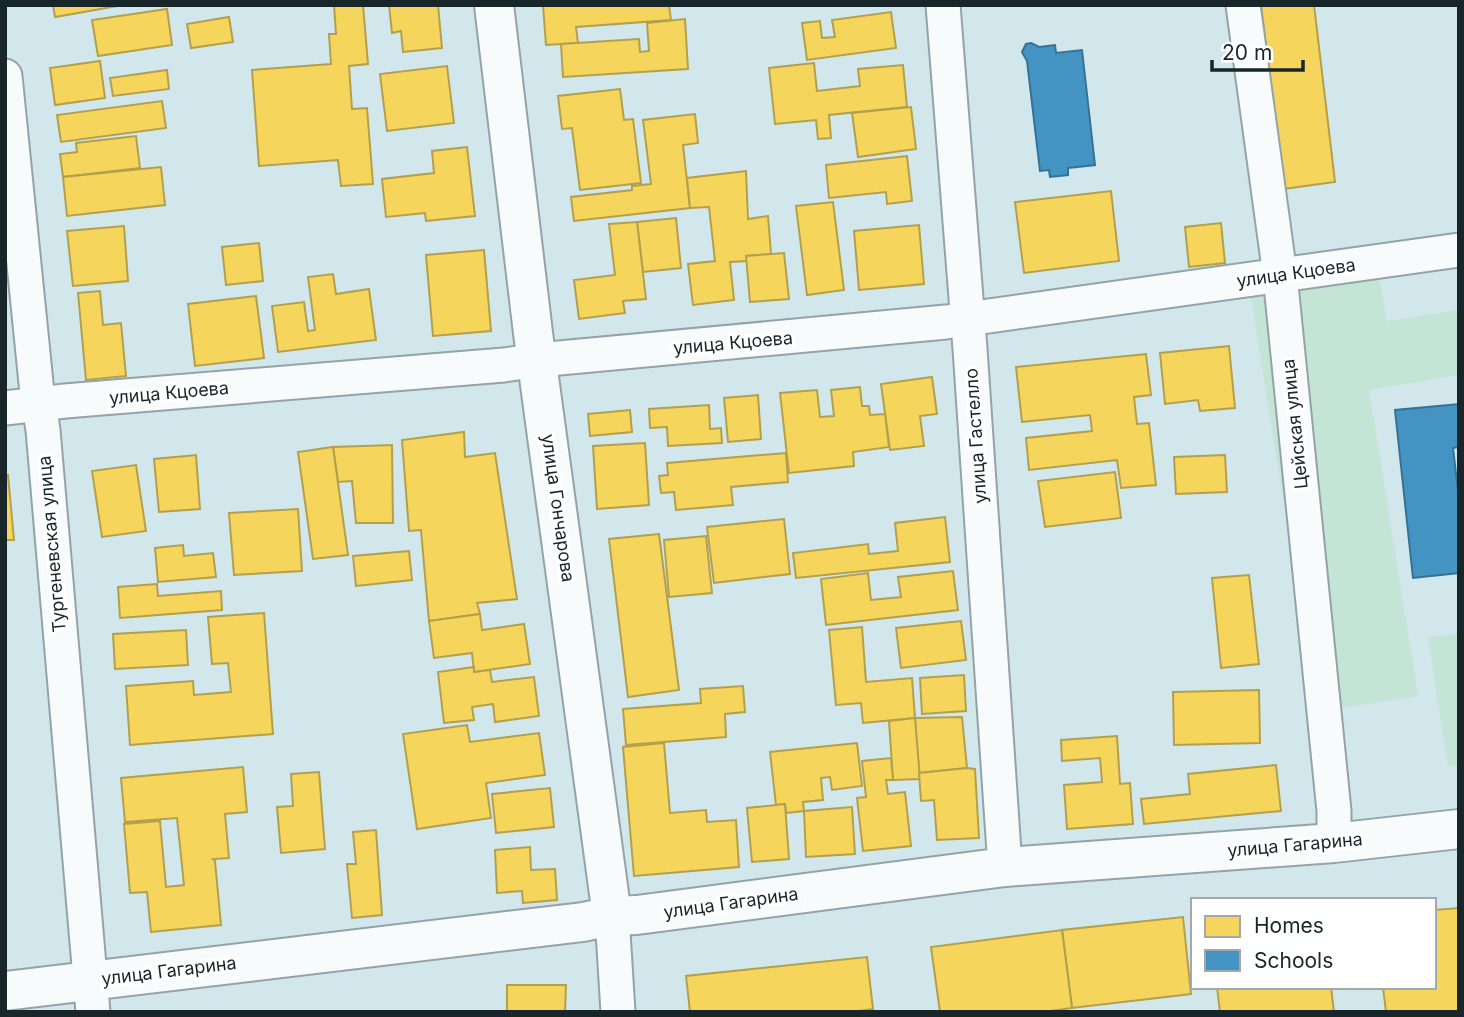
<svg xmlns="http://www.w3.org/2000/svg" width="1464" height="1017" font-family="Inter,sans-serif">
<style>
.green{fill:#c4e4d6}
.homes{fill:#f6d55c;stroke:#b3a04d;stroke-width:2}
.schools{fill:#4393c3;stroke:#367295;stroke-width:2}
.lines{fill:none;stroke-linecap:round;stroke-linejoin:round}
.minor-casing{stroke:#94a3a7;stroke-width:37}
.tertiary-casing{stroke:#94a3a7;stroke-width:42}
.minor{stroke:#f8fbfc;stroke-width:33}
.tertiary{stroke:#f8fbfc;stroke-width:38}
.labels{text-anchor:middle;stroke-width:7;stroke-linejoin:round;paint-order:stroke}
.street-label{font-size:18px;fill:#18262a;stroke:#fff}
</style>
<rect width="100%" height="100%" fill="#d2e7ec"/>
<!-- green -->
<g class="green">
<path d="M1379 278 1387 321 1459 310V375L1369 390 1418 696 1317 712 1251 298Z"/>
<path d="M1459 634V765L1448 766 1428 637Z"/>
</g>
<!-- homes -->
<g class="homes">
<path d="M53 5H118V6L55 17Z"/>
<path d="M334 5H363L368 64 349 66 352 109 367 108 373 184 341 186 338 160 259 166 252 70 331 64 329 34H336Z"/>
<path d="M389 5H438L442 48 403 52 401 31 392 33Z"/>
<path d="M543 5H669L671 20 576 27 578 43 546 45Z"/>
<path d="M1261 5H1314L1335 182 1283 189Z"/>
<path d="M167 9 172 45 98 56 92 20Z"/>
<path d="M891 12 896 48 807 60 802 23 820 21 822 38 835 37 832 20Z"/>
<path d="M229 17 233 42 191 48 187 24Z"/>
<path d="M685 19 688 69 563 77 561 44 639 39 640 52 649 51 647 23Z"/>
<path d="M100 61 105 98 55 105 50 68Z"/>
<path d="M814 63 817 91 860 86 858 69 903 65 907 107 829 115 831 138 818 139 816 120 775 124 769 68Z"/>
<path d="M447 66 454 123 387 131 380 74Z"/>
<path d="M167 70 169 89 113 96 110 78Z"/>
<path d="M620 89 624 120 633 119 641 183 580 190 572 128 562 129 558 96Z"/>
<path d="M162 101 166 128 61 142 57 115Z"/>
<path d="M911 107 916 149 858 157 852 113Z"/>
<path d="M695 114 698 143 683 145 690 208 574 221 571 197 632 190V186L651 184 643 120Z"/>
<path d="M136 136 140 168 63 177 60 154 77 152 76 143Z"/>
<path d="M467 147 475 216 426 221 425 213 386 217 382 179 434 173 432 151Z"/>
<path d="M907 156 912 201 887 204 886 192 829 198 826 165Z"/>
<path d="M161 167 165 205 67 216 63 177Z"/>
<path d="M746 171 748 219 768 216 771 254 746 256 747 261 730 262 734 300 693 305 688 264 715 261 709 207 690 208 687 178Z"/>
<path d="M1111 191 1119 261 1024 273 1015 202Z"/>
<path d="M833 202 844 290 807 295 796 206Z"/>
<path d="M676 218 681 268 643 272 637 222Z"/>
<path d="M637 222 646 299 623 301 625 313 579 319 574 280 615 275 609 224Z"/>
<path d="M1221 223 1225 263 1189 267 1185 227Z"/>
<path d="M919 225 924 284 859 290 854 231Z"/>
<path d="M124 226 128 281 73 286 67 231Z"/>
<path d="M259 243 263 281 226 285 222 247Z"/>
<path d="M484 250 491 331 433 336 426 255Z"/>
<path d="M784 253 789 299 750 302 746 256Z"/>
<path d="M333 274 336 294 369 289 376 340 278 352 272 306 304 302 308 331 315 330 308 277Z"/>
<path d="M100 291 103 325 121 323 126 376 86 380 78 293Z"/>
<path d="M256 296 264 358 195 366 188 304Z"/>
<path d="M1229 346 1235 408 1200 411 1198 400 1165 404 1160 353Z"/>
<path d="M1146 354 1151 395 1134 397 1137 424 1149 423 1156 485 1121 488 1117 460 1029 470 1026 438 1092 431 1090 415 1022 422 1016 367Z"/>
<path d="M932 377 937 414 920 416 924 446 890 450 881 384Z"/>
<path d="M860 387 862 406H869L870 415 885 414 889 447 853 452 854 466 789 473 780 393 817 390 820 417 834 416 831 390Z"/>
<path d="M758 395 761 439 728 442 724 398Z"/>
<path d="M709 405 710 429 721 428 722 443 668 446 667 427 650 428 649 409Z"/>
<path d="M630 410 632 432 590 436 588 414Z"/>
<path d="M464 432 465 457 495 453 517 599 477 603 480 614 429 621 421 530 409 531 402 440Z"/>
<path d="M645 443 649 505 597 509 593 446Z"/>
<path d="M392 445 393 523H356L352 481 338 482 333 447Z"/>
<path d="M333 447 348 555 313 559 298 452Z"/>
<path d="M786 453 788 482 731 487 733 505 676 510 674 492 661 493 659 476 668 475 667 463Z"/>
<path d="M196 455 200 509 159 512 154 459Z"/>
<path d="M1225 455 1227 492 1176 494 1174 457Z"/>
<path d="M136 465 146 531 102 537 92 471Z"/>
<path d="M1115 472 1121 518 1045 527 1038 481Z"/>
<path d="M5 475H8L14 540H5Z"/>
<path d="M298 509 302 571 234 575 229 513Z"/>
<path d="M945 517 950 562 796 578 793 553 868 544 869 554 898 551 895 523Z"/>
<path d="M784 519 790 574 714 583 707 527Z"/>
<path d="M659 534 679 690 628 697 609 539Z"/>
<path d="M706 536 712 593 669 597 664 540Z"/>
<path d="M183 545 184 556 213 553 216 577 158 582 155 548Z"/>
<path d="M409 551 412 580 356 586 353 556Z"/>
<path d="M953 571 958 610 826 625 821 579 868 573 871 600 901 597 898 577Z"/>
<path d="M1249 575 1259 664 1221 668 1212 578Z"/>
<path d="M157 584 158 596 221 591 222 610 120 618 118 587Z"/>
<path d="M264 613 273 734 130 745 126 686 193 681 194 695 231 692 228 663 212 664 208 617Z"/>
<path d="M480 614 482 630 524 624 530 664 474 672 472 653 434 658 429 621Z"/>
<path d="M961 621 966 660 901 668 896 628Z"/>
<path d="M862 627 866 682 912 678 915 718 863 723 861 703 836 705 829 630Z"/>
<path d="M186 630 188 665 115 669 113 634Z"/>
<path d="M474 667V672L490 670 492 682 534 677 539 716 495 722 493 704 472 707 474 720 444 723 438 672Z"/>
<path d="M964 675 966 711 922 714 920 678Z"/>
<path d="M743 686 745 712 725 714 726 737 626 745 623 709 701 703 700 689Z"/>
<path d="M1259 690 1260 743 1174 745 1173 692Z"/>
<path d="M962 717 967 768 919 773 915 718Z"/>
<path d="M915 718 920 779 893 780 889 721Z"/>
<path d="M467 725 470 742 539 733 545 775 486 783 491 818 417 829 403 734Z"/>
<path d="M1117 736 1120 784 1130 783 1133 824 1067 829 1064 785 1102 782 1100 758 1062 761 1061 740Z"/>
<path d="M664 743 670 813 706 810 707 822 736 820 739 867 634 876 623 747Z"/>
<path d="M857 743 862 786 832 790 830 777 821 778 823 800 803 802 804 811 786 813 785 804 776 805 770 752Z"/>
<path d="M891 758 893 780H886L888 794 905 792 911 846 863 851 857 798 866 797 862 761Z"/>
<path d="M1276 765 1281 811 1144 824 1141 799 1190 794 1188 774Z"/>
<path d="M243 767 247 812 225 814 229 858 213 859 215 861 221 925 151 932 147 892 130 893 124 824 160 821 166 887 184 885 177 818 125 822 121 778Z"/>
<path d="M967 768 975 769 979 838 937 840 934 800 921 801 919 773Z"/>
<path d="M319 772 325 849 281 853 277 807 293 806 291 774Z"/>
<path d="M550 788 554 827 496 833 492 794Z"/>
<path d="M785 804 789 859 752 862 747 808Z"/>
<path d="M852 807 855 854 806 857 804 811Z"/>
<path d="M376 830 382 915 352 918 347 864H356L353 832Z"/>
<path d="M530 847 531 870 555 869 557 900 523 903 522 891 497 893 495 850Z"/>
<path d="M1459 908V1012H1386L1383 987H1434V910Z"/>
<path d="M1183 917 1191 994 1072 1008 1062 930Z"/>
<path d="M1062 930 1072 1008 1043 1012H940L931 947Z"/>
<path d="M867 957 873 1009 851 1012H690L686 976Z"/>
<path d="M507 985H566L565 1012H507Z"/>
<path d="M1217 987H1331L1334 1012H1220Z"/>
</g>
<!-- schools -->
<g class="schools">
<path d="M1031 43 1039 47 1055 45 1056 53 1082 50 1095 165 1068 168V175L1050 177 1049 170 1040 171 1027 61 1022 52 1026 44Z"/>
<path d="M1459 404V447L1453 448 1459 499V573L1413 578 1395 410Z"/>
</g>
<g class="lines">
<!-- minor casing -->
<g class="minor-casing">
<g id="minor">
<path d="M943 5 970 349 1005 867"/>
<path d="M1243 5 1280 275 1334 811V843"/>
<path d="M5 76 37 393 43 430 93 1012"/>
<path d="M5 408 65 401 504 365 538 360 946 322 1459 250"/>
<path d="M612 916 618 1012"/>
</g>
</g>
<!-- tertiary casing -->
<g class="tertiary-casing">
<g id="tertiary">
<path d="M494 5 533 333 612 916"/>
<path d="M5 991 583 922 612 916 637 915 1005 867 1334 843 1459 829"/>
</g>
</g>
<!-- minor -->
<use href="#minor" class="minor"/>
<!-- tertiary -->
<use href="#tertiary" class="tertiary"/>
</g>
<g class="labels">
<!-- street labels -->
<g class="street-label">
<text transform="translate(1296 273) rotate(-8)" y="6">улица Кцоева</text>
<text transform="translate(733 343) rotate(-5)" y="6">улица Кцоева</text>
<text transform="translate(169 393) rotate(-5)" y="6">улица Кцоева</text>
<text transform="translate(1295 424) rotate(-96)" y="6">Цейская улица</text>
<text transform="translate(976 436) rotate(-94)" y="6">улица Гастелло</text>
<text transform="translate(558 508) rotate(82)" y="6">улица Гончарова</text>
<text transform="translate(52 544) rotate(-95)" y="6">Тургеневская улица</text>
<text transform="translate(1295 845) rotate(-5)" y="6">улица Гагарина</text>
<text transform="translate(731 903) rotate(-8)" y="6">улица Гагарина</text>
<text transform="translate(169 971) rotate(-7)" y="6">улица Гагарина</text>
</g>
</g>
<!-- border -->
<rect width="1464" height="1017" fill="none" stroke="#18262a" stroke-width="14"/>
<!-- legend -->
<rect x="1191" y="898" width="245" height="91" fill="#ffffff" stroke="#a3a8aa" stroke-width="2"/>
<rect x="1205" y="916" width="35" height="21" fill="#f6d55c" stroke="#a3a8aa" stroke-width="2"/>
<text x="1254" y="933" font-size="21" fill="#18262a">Homes</text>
<rect x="1205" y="950" width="35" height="21" fill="#4393c3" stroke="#a3a8aa" stroke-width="2"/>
<text x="1254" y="968" font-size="21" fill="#18262a">Schools</text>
<!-- scale -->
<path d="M1212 60v10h91v-10" fill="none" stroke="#18262a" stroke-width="3.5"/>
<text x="1222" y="60" font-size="21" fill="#18262a" stroke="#ffffff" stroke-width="5" paint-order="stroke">20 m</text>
</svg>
